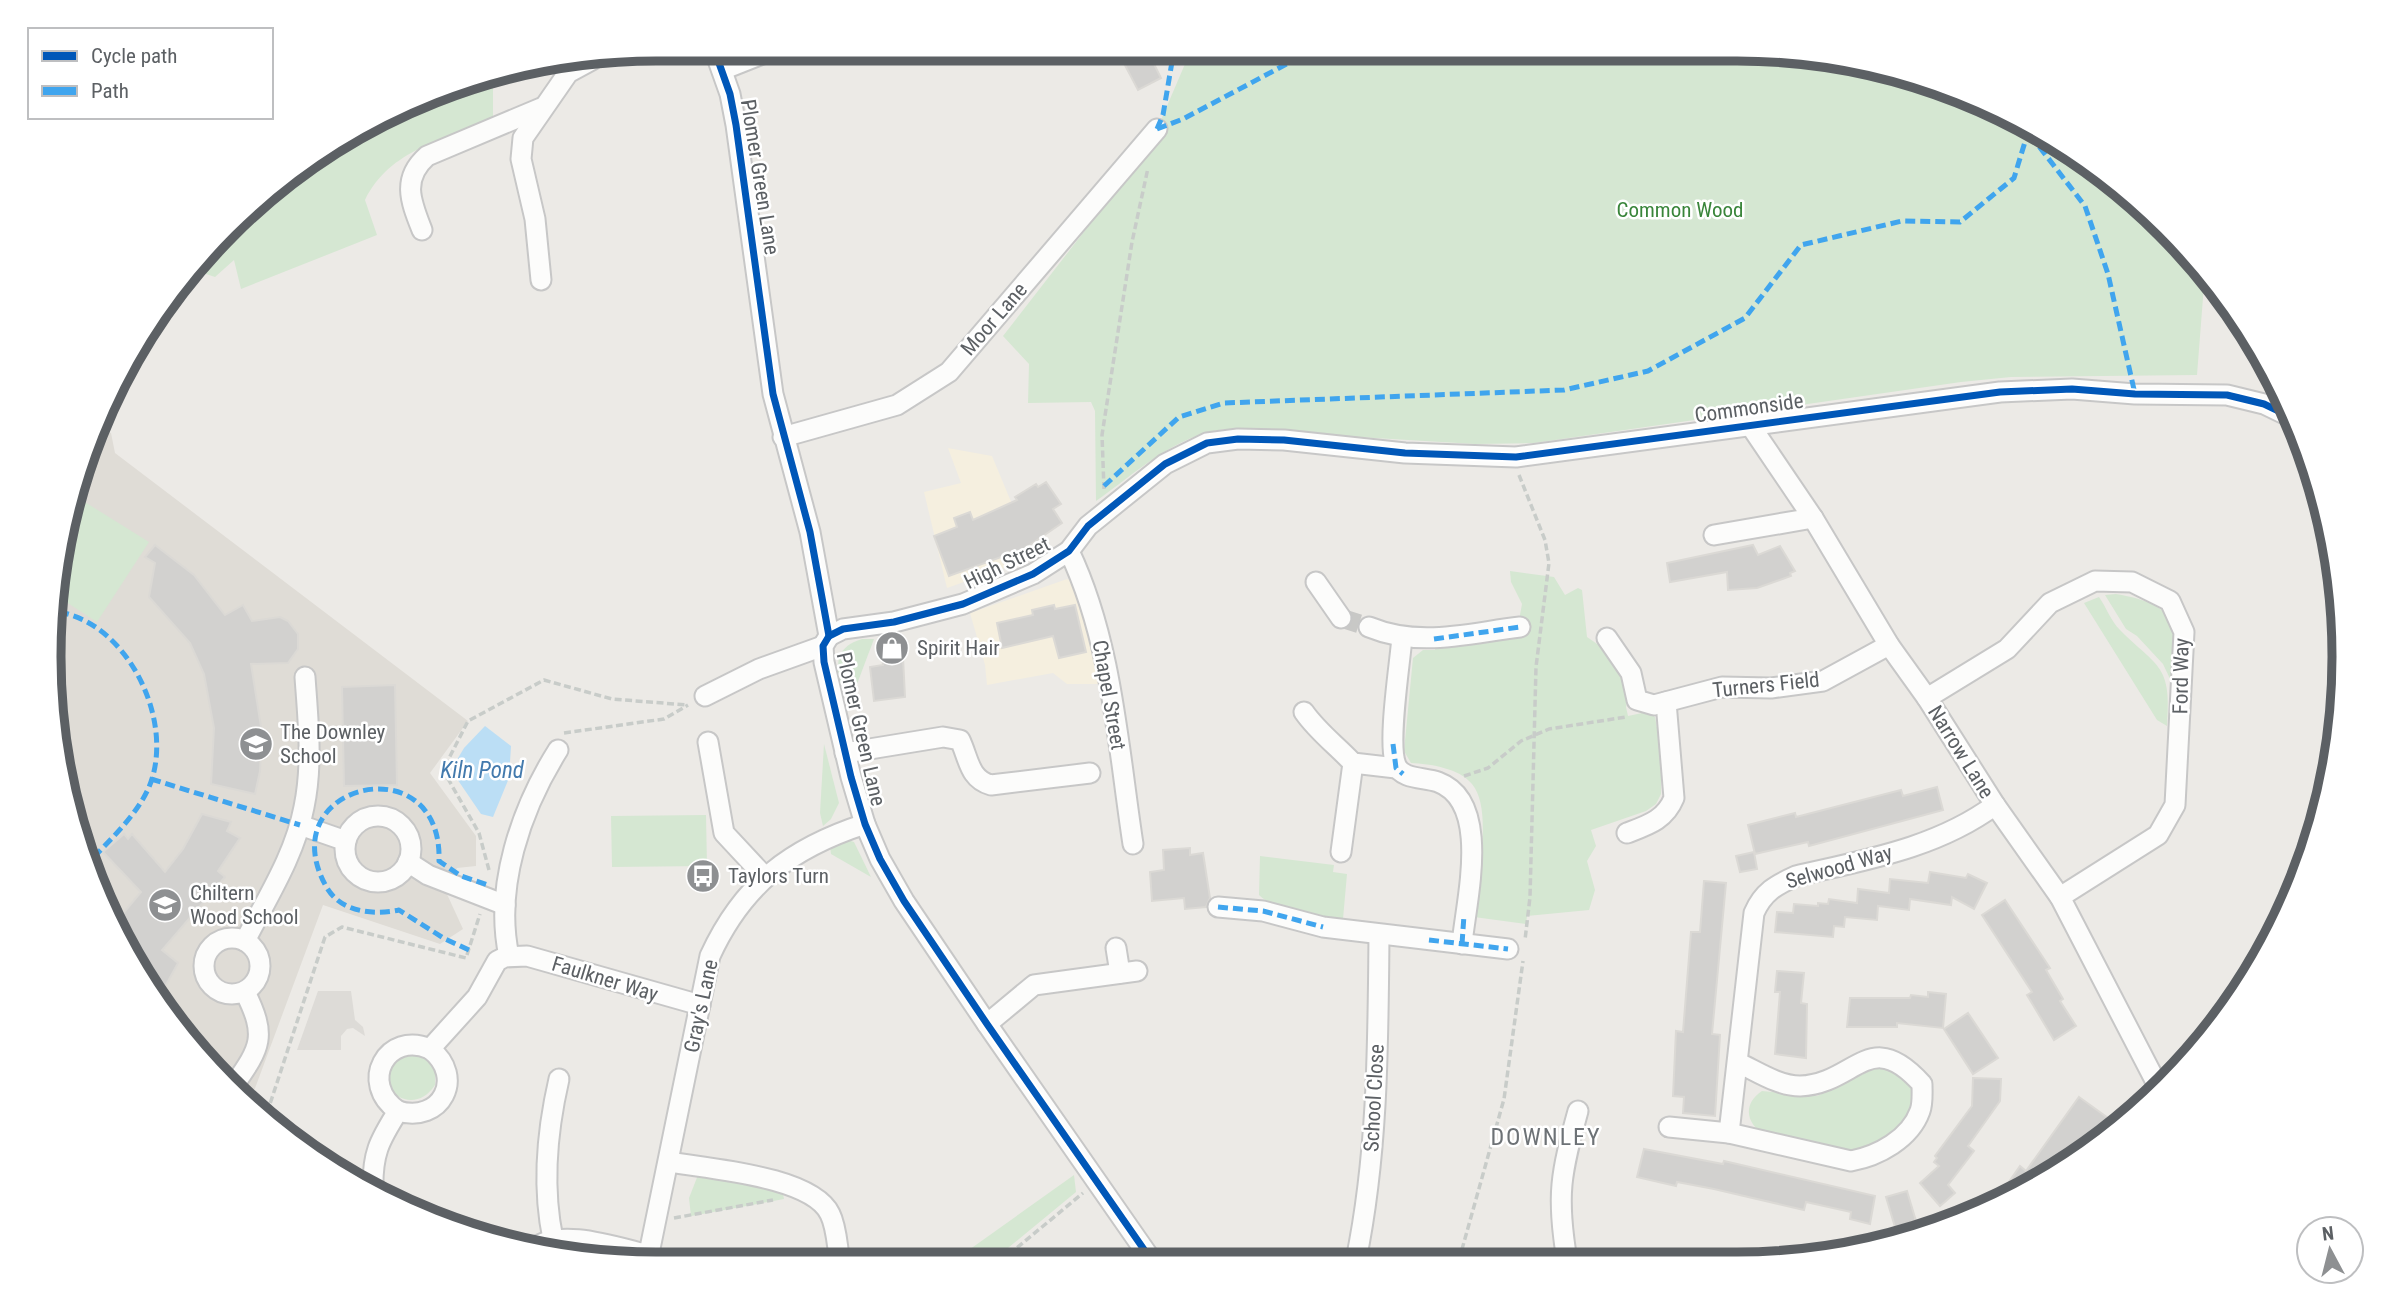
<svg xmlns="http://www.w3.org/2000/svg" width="2393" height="1313" font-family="'Roboto Condensed',sans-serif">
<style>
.commercial{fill:#f5efdf}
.industrial{fill:#dddbd7}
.education{fill:#dfdcd6}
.green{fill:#d5e7d2}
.water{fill:#bbdef5}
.building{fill:#d2d1cf;stroke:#dbd9d5;stroke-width:2}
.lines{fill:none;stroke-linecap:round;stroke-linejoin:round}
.minor-tunnel{stroke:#c8c8c6;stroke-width:19;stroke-dasharray:19 10;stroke-linecap:butt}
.minor-casing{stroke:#c7c7c7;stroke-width:23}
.path{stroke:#c8ccc9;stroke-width:3.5;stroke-dasharray:7 3.5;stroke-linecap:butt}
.minor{stroke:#fcfcfb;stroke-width:19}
.quiet{stroke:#40a5ee;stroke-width:5;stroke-dasharray:10 5;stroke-linecap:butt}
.cycleway-casing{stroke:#fff;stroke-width:11}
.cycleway{stroke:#0057b8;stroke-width:7}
.labels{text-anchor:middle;stroke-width:5;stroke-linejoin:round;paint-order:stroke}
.street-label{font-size:21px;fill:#5c6064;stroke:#fff}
.park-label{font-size:21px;fill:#39853a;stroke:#fff}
.poi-label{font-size:21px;fill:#5c6064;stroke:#fff;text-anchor:start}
.water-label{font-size:23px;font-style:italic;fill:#437aad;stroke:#fff}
.quarter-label{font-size:24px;letter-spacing:2px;fill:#6d7276;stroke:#fff}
.rim{fill:none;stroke:#5c6064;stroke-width:9}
</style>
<rect width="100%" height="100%" fill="#eceae6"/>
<!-- commercial -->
<g class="commercial">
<path d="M948 448 992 456 1034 557 947 588 924 492 961 483Z"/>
<path d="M1067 579 1079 586 1102 684H1067L1053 673 987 685 985 665 970 613Z"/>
</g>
<!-- industrial -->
<path class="industrial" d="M318 991H351L355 1020 363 1027 365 1036 353 1028 347 1029 341 1036V1050H297Z"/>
<!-- education -->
<path class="education" d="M101 430 111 433 115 453 468 721 430 773 476 836V866L457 868 446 892 463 929 440 944 323 905 251 1099 200 1057 95 889 50 697 70 500Z"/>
<!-- green -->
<g class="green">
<path d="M1191 50H1776L1894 70 2040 130 2137 199 2205 272 2197 375 2011 377 1961 382 1534 443 1475 444 1225 429C1175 435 1136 473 1096 501L1095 411 1091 402 1028 403 1029 364 1003 336 1149 148Z"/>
<path d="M529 70 493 84V120C444 140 390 149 365 200L377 235 241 289 234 260 215 277 197 271 286 175 461 81Z"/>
<path d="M72 494 149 542 97 622 60 598Z"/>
<path d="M1510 571 1554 577 1565 595 1578 588 1582 590 1587 637 1603 648 1630 687 1626 707 1628 716 1647 712 1655 717 1661 749V794L1656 804 1646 811 1591 830 1596 846 1587 861 1595 890 1589 910 1527 916 1526 924 1474 917C1476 884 1494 810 1472 784 1459 768 1430 764 1411 763L1404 751 1413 658 1423 650H1435L1436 646 1516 637 1522 604 1511 582Z"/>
<path d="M2116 594C2180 605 2178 625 2172 683L2163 664 2137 636 2126 629 2105 595Z"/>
<path d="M2099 597C2106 607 2111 621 2120 630 2158 668 2172 664 2167 726L2157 720 2084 603Z"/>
<path d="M862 639H874L854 692 849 693 840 683C835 661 838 646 862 639Z"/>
<path d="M824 744 839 803 831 819 823 826 820 813Z"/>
<path d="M706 815 707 866 612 867 611 816Z"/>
<path d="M848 840 854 842 871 877 831 854 830 846Z"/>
<path d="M1260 856 1334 865 1333 872 1347 874 1343 919C1314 917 1282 916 1259 895Z"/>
<path d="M417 1050 436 1067 435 1085C422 1105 400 1105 387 1085L389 1061Z"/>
<path d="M1890 1066 1915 1081 1914 1118 1860 1155 1766 1135C1746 1125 1742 1104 1762 1091L1817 1096 1878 1067Z"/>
<path d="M698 1175 782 1189 784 1199 691 1216 689 1198Z"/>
<path d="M1074 1175 1076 1192 991 1262H973L966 1252Z"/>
</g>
<!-- water -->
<path class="water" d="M485 726 511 746 509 778 493 817 481 814 451 770 464 748Z"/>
<!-- building -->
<g class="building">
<path d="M1117 50H1147L1161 78 1138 90Z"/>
<path d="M1046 482 1061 504 1053 509 1062 523 1027 547 1029 552 1004 563 1001 557 949 576 934 536 957 527 954 518 970 512 973 520 1017 500 1015 497 1036 484 1038 487Z"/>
<path d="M155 545 194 575 225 615 243 605 252 621 280 617 288 621 298 634V649L288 663 251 664 262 733 260 771 255 794 211 784 214 728 204 674 190 643 149 597 155 563 145 557Z"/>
<path d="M1753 545 1758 555 1780 546 1795 571 1790 573 1791 576 1757 588 1728 590 1727 572 1670 582 1667 563Z"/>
<path d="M1054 605 1055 609 1075 605 1086 652 1059 658 1053 636 1002 648 997 623 1033 615 1032 610Z"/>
<path d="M902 638 905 697 874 701 870 667 883 665 880 640Z"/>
<path d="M395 685 397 785 344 786 342 687Z"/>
<path d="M1937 787 1943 810 1809 846 1808 842 1755 854 1748 825 1795 813 1796 817 1901 790 1903 796Z"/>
<path d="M202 814 231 822 227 831 240 838 218 871 225 877 162 950 178 963 161 994 116 922 141 892 103 852 124 834 128 839 132 834 165 872 183 849Z"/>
<path d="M1190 848V855L1203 853 1210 898 1206 907 1185 909 1184 898 1152 901 1150 872 1164 870 1163 850Z"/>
<path d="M1754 852 1757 869 1740 872 1736 856Z"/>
<path d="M1930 872 1966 878 1968 874 1987 883 1974 909 1952 897 1951 905 1910 899 1909 910 1878 906 1877 920 1845 917 1844 927 1834 926 1833 937 1775 932 1777 912 1793 913 1794 904 1818 906V903L1828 904 1829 899 1857 903 1858 889 1889 893 1890 879 1928 883Z"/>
<path d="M1704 881 1726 883 1712 1034 1720 1035 1715 1116 1683 1113 1684 1097 1673 1096 1676 1031 1683 1032 1691 932H1700Z"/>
<path d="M2005 900 2050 968 2046 970 2063 999 2060 1001 2076 1026 2054 1040 2027 995 2032 992 1982 915Z"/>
<path d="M1777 971 1804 973 1801 1003 1807 1004 1806 1058 1775 1054 1780 992H1775Z"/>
<path d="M1928 992 1946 994 1943 1028 1897 1023V1027H1847L1850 998H1910L1911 995 1928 997Z"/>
<path d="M1968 1013 1998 1058 1973 1074 1944 1029Z"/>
<path d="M1973 1078 2001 1079 2000 1101 1968 1146 1974 1151 1948 1185 1955 1193 1940 1206 1920 1183 1939 1166 1934 1162 1937 1158 1935 1156 1972 1106Z"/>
<path d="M2079 1097 2108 1118 2095 1135 2091 1132 2067 1166 1992 1206 2020 1166 2026 1171Z"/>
<path d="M1644 1149 1723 1164 1724 1161 1875 1196 1870 1224 1850 1219 1851 1212 1806 1202 1804 1210 1714 1189 1677 1182 1676 1186 1637 1177Z"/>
<path d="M1907 1191 1916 1221 1895 1227 1886 1197Z"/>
</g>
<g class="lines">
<!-- minor-tunnel -->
<path class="minor-tunnel" d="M1341 618 1369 627"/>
<!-- minor casing -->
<g class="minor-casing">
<g id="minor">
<path d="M714 49 730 94 736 125 773 394 810 532 829 636 823 646 824 662 851 777 865 824 880 859 904 901 987 1024 1152 1261"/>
<path d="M722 70 775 49"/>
<path d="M422 230C411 202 401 179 427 156L541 108"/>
<path d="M541 280 535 219 521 159 523 138 568 73 592 60"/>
<path d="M1750 425 1813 518 1889 645 1927 698 1995 805 2060 897 2159 1088"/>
<path d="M783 437 897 405 949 372 1157 129"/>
<path d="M1714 535 1813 518"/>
<path d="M1069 551C1112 641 1118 746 1133 844"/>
<path d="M1316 582 1341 618"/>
<path d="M1369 627C1420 648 1468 633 1520 627"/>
<path d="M829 636 843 629 894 622 963 604 1033 574 1069 551 1088 526 1165 464 1207 443 1238 439 1284 440 1405 453 1516 457 2000 392 2072 389 2135 394 2227 395 2264 404 2293 418"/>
<path d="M1402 637C1400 664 1387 744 1396 765 1402 780 1425 777 1438 782 1492 802 1466 900 1462 944"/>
<path d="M1607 638 1631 673 1637 700 1654 705 1722 687 1771 688 1823 681 1889 645"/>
<path d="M705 696 759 669 823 646"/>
<path d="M1927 698 2007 649 2050 603 2095 581 2132 582 2170 601 2184 632 2175 805 2158 835 2060 897"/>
<path d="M1304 712C1318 732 1336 745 1353 763L1396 768"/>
<path d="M708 742 724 833 765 877"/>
<path d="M845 753 943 737 960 740C969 759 969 779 991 785L1090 773"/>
<circle cx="378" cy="849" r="33"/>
<path d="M300 825 346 841"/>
<path d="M1627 833C1648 825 1665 820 1674 798L1666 702"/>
<path d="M1341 852 1353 763"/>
<path d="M408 862 428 875 505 905"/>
<path d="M1218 907 1263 911 1323 927 1508 949"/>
<circle cx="232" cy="966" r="28"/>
<path d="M245 941C267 898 295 855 304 807 313 764 308 720 305 677"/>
<path d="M1116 948 1120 973"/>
<path d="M509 956C494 887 521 809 558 750"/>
<path d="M987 1024 1034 985 1137 971"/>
<path d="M1739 1063C1758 1072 1779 1086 1800 1086 1856 1084 1869 1025 1922 1084 1922 1092 1923 1103 1920 1111 1910 1139 1878 1156 1851 1161L1729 1133 1754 913C1763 892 1776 885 1796 876 1865 860 1937 848 1995 805"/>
<path d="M234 1085C261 1047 267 1036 245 992"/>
<path d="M398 1111C358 1083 387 1030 430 1049"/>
<path d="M1669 1127 1729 1133"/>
<path d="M670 1162C708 1169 812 1176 830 1214 837 1228 837 1247 840 1262"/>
<path d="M373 1191C372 1154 379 1141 398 1111 441 1124 466 1077 430 1049L477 997 497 961 505 957 527 956 700 1005"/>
<path d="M553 1239C542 1187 547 1131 559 1079"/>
<path d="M533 1249C559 1227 618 1248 649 1255"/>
<path d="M1356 1260C1378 1153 1378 1044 1379 935"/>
<path d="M1567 1260C1556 1195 1561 1173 1578 1111"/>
<path d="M647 1263 710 956C743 884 791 848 865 824"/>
</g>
</g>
<!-- path -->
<g class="path">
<path d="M1519 475 1545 540 1549 563 1536 667 1530 897 1525 940"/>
<path d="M1104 489 1102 435 1132 242 1148 168"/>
<path d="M564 733 664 719 688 705"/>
<path d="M1464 776 1488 768 1521 741 1549 729 1626 717"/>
<path d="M489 870 479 833 443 770 468 721 544 680 612 699 687 705"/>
<path d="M267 1113 325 937 342 927 466 958 480 914"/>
<path d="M674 1218 773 1200"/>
<path d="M1459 1260 1504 1099 1523 961"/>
<path d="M1001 1261 1083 1193"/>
</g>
<!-- minor -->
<use href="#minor" class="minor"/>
<!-- quiet -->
<g class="quiet">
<path d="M2021 123 2085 206 2108 274 2135 394"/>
<path d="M1157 129 1183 119 1313 50"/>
<path d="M1157 129 1163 115 1174 50"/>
<path d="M1104 486 1179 417 1224 403 1564 390 1648 371 1745 318 1801 245 1902 221 1960 222 2014 178 2028 132"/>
<path d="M59 612C129 624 176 723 149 787 137 815 110 840 89 862"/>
<path d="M1434 639 1520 627"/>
<path d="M1393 744 1396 768 1403 774"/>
<path d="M151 779 300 825"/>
<path d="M1218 907 1263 911 1323 927"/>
<path d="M1429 940 1508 949"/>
<path d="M1462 944 1464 915"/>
<path d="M469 950 445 939 399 910C374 915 342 913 327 888 267 784 443 742 439 861L461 876 488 885"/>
</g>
<!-- cycleway casing -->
<g class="cycleway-casing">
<g id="cycleway">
<path d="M714 49 730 94 736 125 773 394 810 532 829 636 823 646 824 662 851 777 865 824 880 859 904 901 987 1024 1152 1261"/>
<path d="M829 636 843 629 894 622 963 604 1033 574 1069 551 1088 526 1165 464 1207 443 1238 439 1284 440 1405 453 1516 457 2000 392 2072 389 2135 394 2227 395 2264 404 2293 418"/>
</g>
</g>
<!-- cycleway -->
<use href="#cycleway" class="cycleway"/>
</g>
<!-- icons -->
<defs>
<g id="shop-disc" transform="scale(1.75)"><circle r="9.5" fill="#8e9092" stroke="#fff"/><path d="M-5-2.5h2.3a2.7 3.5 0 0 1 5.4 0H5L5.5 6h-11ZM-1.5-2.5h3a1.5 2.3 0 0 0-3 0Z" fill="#fff"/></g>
<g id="school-disc" transform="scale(1.75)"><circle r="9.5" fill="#8e9092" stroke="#fff"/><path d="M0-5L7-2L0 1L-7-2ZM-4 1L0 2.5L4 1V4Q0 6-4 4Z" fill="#fff"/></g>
<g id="bus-disc" transform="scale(1.75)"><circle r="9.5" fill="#8e9092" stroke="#fff"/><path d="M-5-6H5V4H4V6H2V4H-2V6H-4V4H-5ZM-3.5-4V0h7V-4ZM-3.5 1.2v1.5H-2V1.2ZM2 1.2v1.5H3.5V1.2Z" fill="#fff"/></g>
</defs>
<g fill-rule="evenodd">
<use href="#shop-disc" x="892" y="648"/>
<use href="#school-disc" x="256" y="744"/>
<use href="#bus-disc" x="703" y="876"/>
<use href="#school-disc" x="165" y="905"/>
</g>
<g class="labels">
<!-- street labels -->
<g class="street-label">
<text transform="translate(760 177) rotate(81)" y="7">Plomer Green Lane</text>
<text transform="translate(994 319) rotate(-49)" y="7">Moor Lane</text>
<text transform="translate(1749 408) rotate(-8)" y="7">Commonside</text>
<text transform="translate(1007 563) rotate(-26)" y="7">High Street</text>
<text transform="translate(2181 676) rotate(-89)" y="7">Ford Way</text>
<text transform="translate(1766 685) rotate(-6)" y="7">Turners Field</text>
<text transform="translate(1109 695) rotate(80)" y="7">Chapel Street</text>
<text transform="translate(861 729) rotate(77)" y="7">Plomer Green Lane</text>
<text transform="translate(1961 752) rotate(58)" y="7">Narrow Lane</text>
<text transform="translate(1839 867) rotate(-16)" y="7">Selwood Way</text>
<text transform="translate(605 979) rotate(17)" y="7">Faulkner Way</text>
<text transform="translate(701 1006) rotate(-78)" y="7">Gray's Lane</text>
<text transform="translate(1374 1098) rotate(-87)" y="7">School Close</text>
</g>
<!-- park labels -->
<g class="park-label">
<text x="1680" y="217">Common Wood</text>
</g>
<!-- poi labels -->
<g class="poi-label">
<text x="917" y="655">Spirit Hair</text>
<text x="280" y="739">The Downley<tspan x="280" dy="24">School</tspan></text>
<text x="728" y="883">Taylors Turn</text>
<text x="190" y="900">Chiltern<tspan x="190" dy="24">Wood School</tspan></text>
</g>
<!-- water labels -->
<g class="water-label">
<text x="482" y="778">Kiln Pond</text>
</g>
<!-- quarter labels -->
<g class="quarter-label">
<text x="1546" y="1145">DOWNLEY</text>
</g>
</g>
<!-- crop -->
<path d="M0 0H2393V1313H0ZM656 61H1737A595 595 0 0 1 2332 656V657A595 595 0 0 1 1737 1252H656A595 595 0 0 1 61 657V656A595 595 0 0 1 656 61Z" fill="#fff" fill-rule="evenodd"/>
<path class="rim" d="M656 61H1737A595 595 0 0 1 2332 656V657A595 595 0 0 1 1737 1252H656A595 595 0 0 1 61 657V656A595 595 0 0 1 656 61Z"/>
<!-- legend -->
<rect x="28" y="28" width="245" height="91" fill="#ffffff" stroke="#bebfc1" stroke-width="2"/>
<rect x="42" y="51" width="35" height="10" fill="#0057b8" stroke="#bebfc1" stroke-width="2"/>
<text x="91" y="63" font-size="21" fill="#5c6064">Cycle path</text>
<rect x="42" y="86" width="35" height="10" fill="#40a5ee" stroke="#bebfc1" stroke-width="2"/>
<text x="91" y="98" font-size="21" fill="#5c6064">Path</text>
<!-- north arrow -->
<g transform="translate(2330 1250) rotate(353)"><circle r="33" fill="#ffffff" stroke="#bebfc1" stroke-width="2"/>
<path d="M0-5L12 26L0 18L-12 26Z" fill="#8e9092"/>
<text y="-10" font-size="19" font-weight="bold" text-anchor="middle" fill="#5c6064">N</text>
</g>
</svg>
